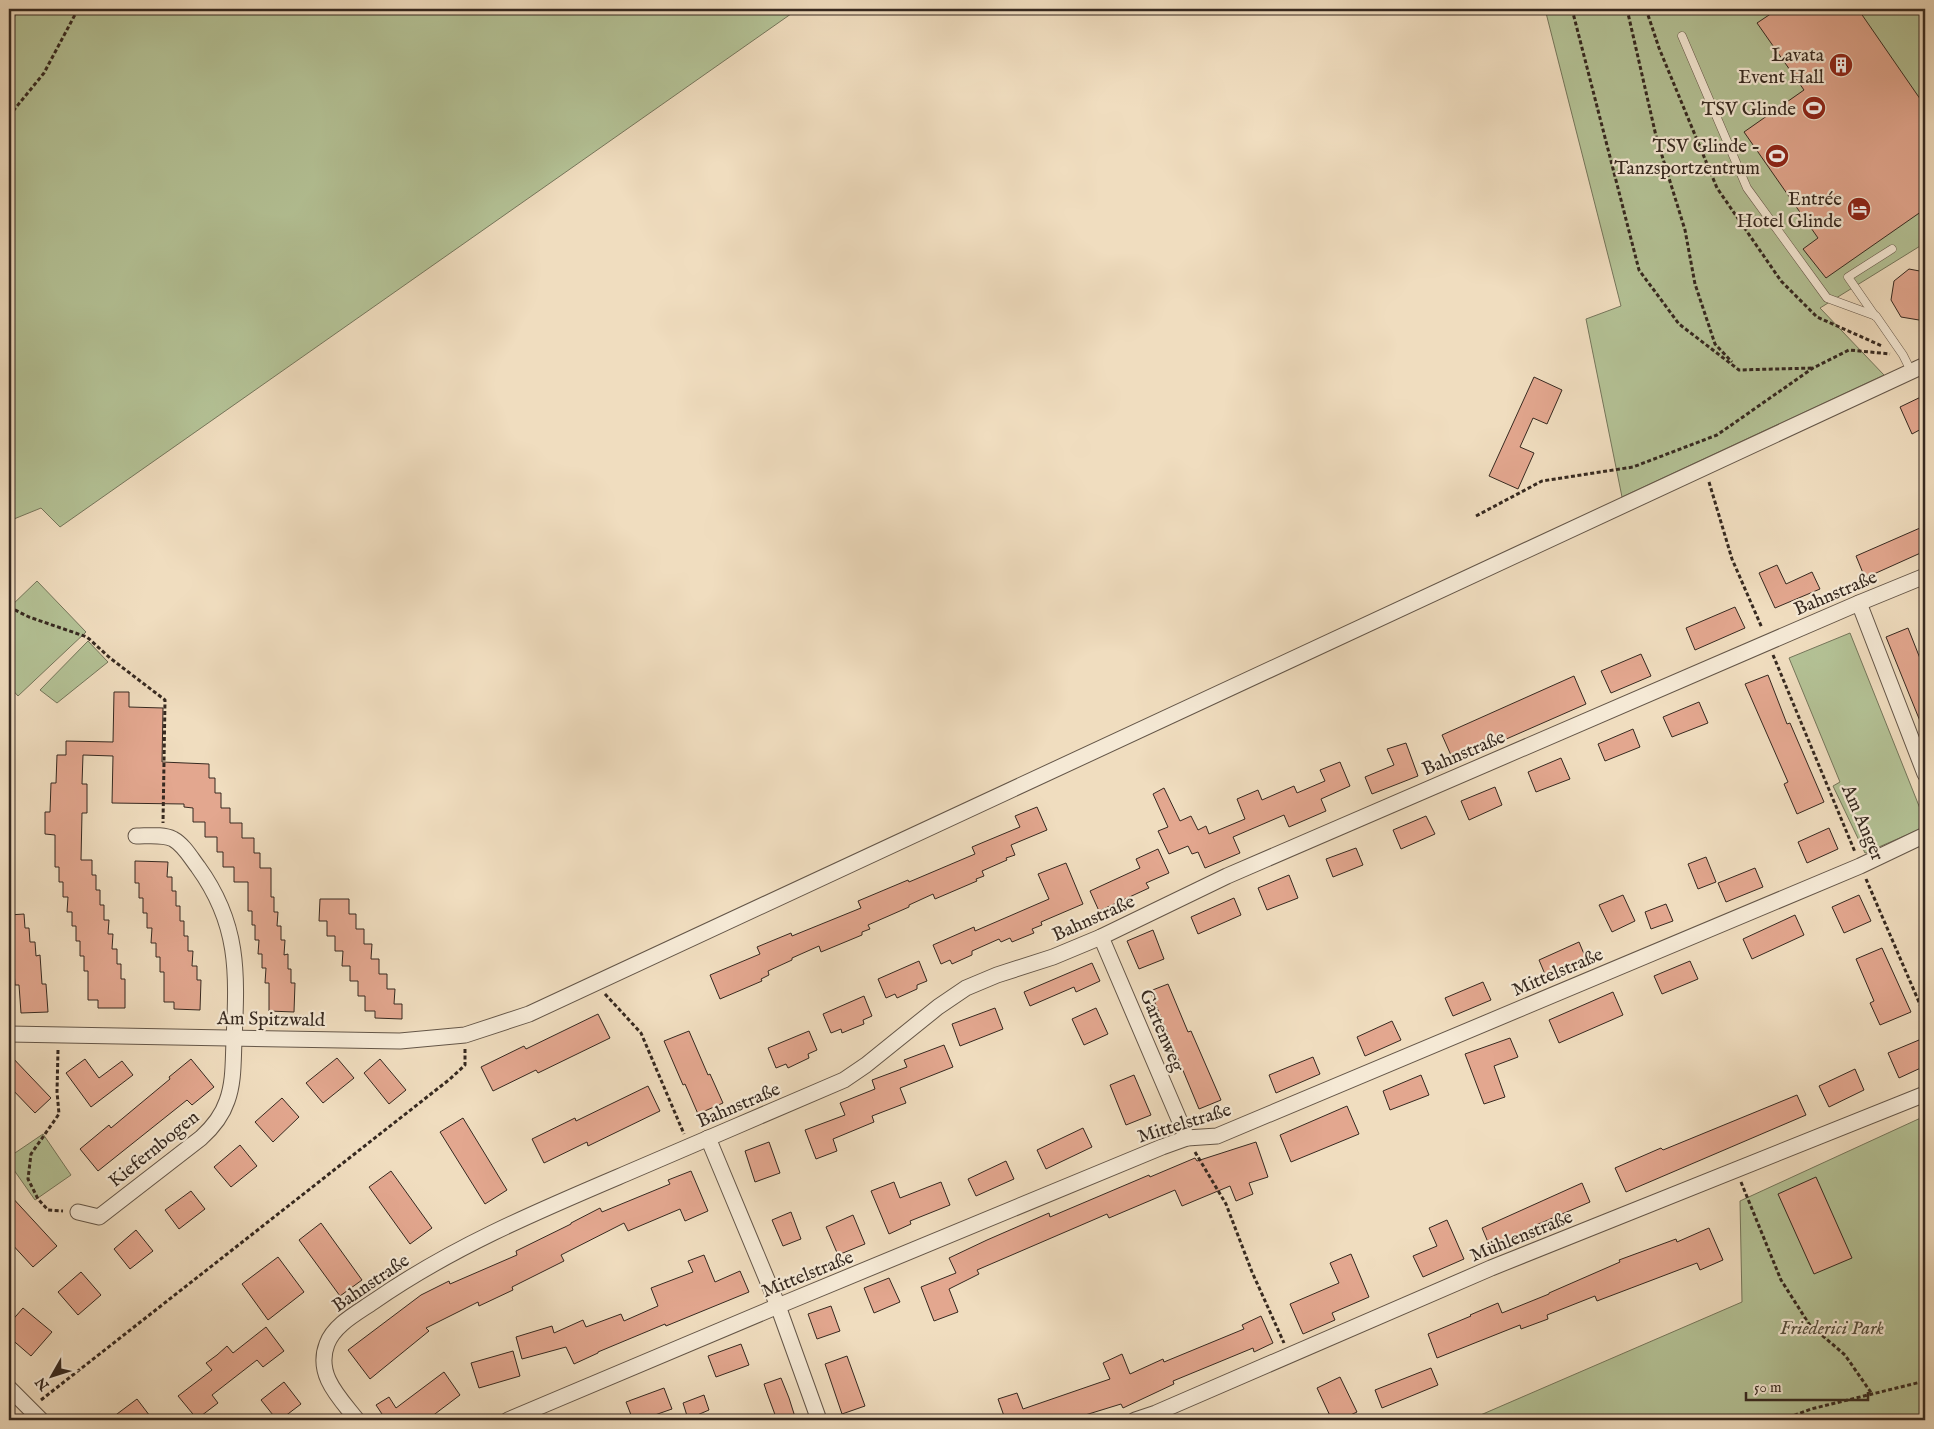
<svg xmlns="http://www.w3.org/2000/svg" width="1934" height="1429" font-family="'IM FELL English',serif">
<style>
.green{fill:#b4c296;stroke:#75765b}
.building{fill:#e3a78f;stroke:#362920}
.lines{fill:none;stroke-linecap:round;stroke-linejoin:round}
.lane-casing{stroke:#645648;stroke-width:9}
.street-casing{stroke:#645648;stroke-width:17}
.path{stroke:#362920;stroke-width:3;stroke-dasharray:4 2.5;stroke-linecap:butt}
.lane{stroke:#f5e9d5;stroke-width:8}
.street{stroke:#f5e9d5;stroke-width:15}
.labels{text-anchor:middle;stroke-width:4.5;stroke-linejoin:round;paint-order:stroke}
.poi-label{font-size:19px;fill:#362920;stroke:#f5e9d5;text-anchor:end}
.street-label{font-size:19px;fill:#362920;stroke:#f5e9d5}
.park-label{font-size:19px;font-style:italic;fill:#564f3e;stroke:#f5e9d5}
</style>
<rect width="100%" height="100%" fill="#f0ddbf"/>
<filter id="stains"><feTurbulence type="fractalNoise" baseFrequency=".004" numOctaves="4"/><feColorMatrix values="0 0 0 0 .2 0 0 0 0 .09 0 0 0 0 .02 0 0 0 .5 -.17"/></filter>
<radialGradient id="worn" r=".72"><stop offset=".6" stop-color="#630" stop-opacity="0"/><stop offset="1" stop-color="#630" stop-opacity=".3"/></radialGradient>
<!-- green -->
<g class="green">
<path d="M13 9H798L60 527 41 508 9 521V32L15 16Z"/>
<path d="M1545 9H1925V243L1820 308 1884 375 1622 497 1586 319 1621 306Z"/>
<path d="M37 581 86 632 18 696 9 686V608Z"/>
<path d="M1850 633 1925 821V827L1865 853 1833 786 1840 782 1789 658Z"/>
<path d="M88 641 108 662 57 703 40 690Z"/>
<path d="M1925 1116V1420H1469L1742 1302 1740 1201Z"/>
<path d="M43 1134 71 1175 35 1200 9 1163V1157Z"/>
</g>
<!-- building -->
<g class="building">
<path d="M1778 9H1858L1925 106V209L1826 278 1803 249 1818 238 1744 132 1804 90 1757 23Z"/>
<path d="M1909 269 1925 272V316L1919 320 1901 317 1891 300 1894 281Z"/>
<path d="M1534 377 1562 390 1547 424 1533 418 1520 447 1534 453 1518 489 1489 476Z"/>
<path d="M1925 395V427L1912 434 1900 407Z"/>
<path d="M1920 528 1925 541V551L1865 578 1856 556Z"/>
<path d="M1777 565 1786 584 1812 572 1820 589 1775 608 1759 573Z"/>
<path d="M1735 607 1745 628 1695 650 1686 628Z"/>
<path d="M1908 628 1925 671 1924 731 1886 637Z"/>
<path d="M1641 654 1651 676 1611 693 1601 671Z"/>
<path d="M1768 675 1787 724 1790 723 1824 802 1797 814 1784 784 1788 782 1745 684Z"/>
<path d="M1574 676 1586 704 1454 762 1442 735Z"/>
<path d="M114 692H129V707L163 708 162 762 209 764V778H215V793H221V808H230V823H242V838H254V853H260V868H271V897H274V912H278L277 926H281V940H285L284 955 288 954V969H291V983H295L294 1012 269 1011V983H265L266 968H262V954H258L259 940H255V925H252V911H248V882H234V867H223V852H217V837H205V822H193V808L184 807V804L112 803 113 756 83 755 82 784H87V813H82L81 860H92V875H96V890H100V905H104V920H109L108 934H113L112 949H117V964H121V979H125V1008H98V1000H88V971H84V956H80V941H76V926H72V912H67L68 897H63V882H59V867H55V835L45 834V812H50L51 783H56L57 755H66V741L113 742Z"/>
<path d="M1699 702 1708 723 1672 737 1663 717Z"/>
<path d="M1633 729 1640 747 1605 761 1598 744Z"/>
<path d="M1406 743 1418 776 1372 794 1365 777 1394 765 1387 749Z"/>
<path d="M1561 758 1570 779 1536 792 1528 772Z"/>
<path d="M1340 762 1350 786 1321 799 1326 811 1289 827 1284 815 1233 837 1240 853 1205 868 1198 852 1192 854 1188 846 1169 854 1158 831 1168 827 1153 794 1164 788 1180 821 1191 816 1198 830 1206 826 1209 834 1245 819 1237 799 1258 790 1262 800 1294 786 1297 793 1325 781 1320 770Z"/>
<path d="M1495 787 1502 805 1469 820 1461 801Z"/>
<path d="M1037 807 1047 830 1011 845 1015 855 1006 858 1007 860 982 871 984 876 976 879 977 881 935 899 933 894 909 905V907L868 925 870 929 862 932V935L821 952 819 946 792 958V960L768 971 769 975 761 979 762 981 720 999 710 975 760 954 757 947 791 933 792 936 861 908 858 901 908 880 909 882 975 854 972 847 1020 827 1015 816Z"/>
<path d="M1426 816 1435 834 1401 849 1393 830Z"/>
<path d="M1829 828 1838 849 1807 863 1798 842Z"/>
<path d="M1356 848 1363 865 1333 877 1326 859Z"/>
<path d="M1158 849 1169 873 1146 883 1149 888 1099 911 1090 891 1140 868 1136 859Z"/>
<path d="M1706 857 1716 882 1698 889 1688 864Z"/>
<path d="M135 861 168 862 167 877H172V891H176V906H180V921H184V936H188V951H193L192 966H197V980H201L200 1010 174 1009V1002H164V972H160V957H156V943H151L152 928H147V913H143V898H139V883H135Z"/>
<path d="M1066 863 1083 904 1041 922 1042 925 1032 929 1034 933 1012 942 1010 938 1001 942 999 939 972 951V955L952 964 950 960 941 964 933 945 974 927 975 931 1049 899 1038 874Z"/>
<path d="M1755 868 1763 887 1726 902 1718 883Z"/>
<path d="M1289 875 1298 898 1267 910 1258 888Z"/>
<path d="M1623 895 1635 921 1612 932 1599 905Z"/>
<path d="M1859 895 1871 921 1844 933 1832 907Z"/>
<path d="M1234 898 1241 915 1198 934 1191 917Z"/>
<path d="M320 899H349V914H356V929H364V944H372L371 959H379V974H387V989H395L394 1004H402V1019L375 1018V1011H365V996H358V981H350V966H342L343 951H335V936H327V921H319Z"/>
<path d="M1666 904 1673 921 1651 929 1645 912Z"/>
<path d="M24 914 25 928H29L30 942H35L36 956 40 955 42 984H46L48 1012 21 1013 19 985H15L13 957H9V915Z"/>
<path d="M1795 915 1804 935 1752 959 1743 939Z"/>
<path d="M1153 930 1164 959 1139 969 1127 941Z"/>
<path d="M1579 942 1587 961 1547 979 1539 960Z"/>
<path d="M1882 948 1911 1012 1880 1025 1870 1003 1874 1001 1856 959Z"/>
<path d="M919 961 927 981 917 985V989L897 998 895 994 886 998 878 979Z"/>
<path d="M1690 961 1698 979 1662 994 1654 976Z"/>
<path d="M1092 963 1100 981 1076 992 1074 987 1030 1006 1024 992Z"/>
<path d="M1483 982 1491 1000 1453 1016 1445 998Z"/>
<path d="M1168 984 1188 1032 1191 1031 1221 1100 1199 1109 1150 991Z"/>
<path d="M1613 992 1623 1015 1559 1043 1549 1020Z"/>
<path d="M864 996 872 1016 863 1020 864 1024 854 1028 842 1033 841 1029 831 1033 823 1014Z"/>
<path d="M995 1008 1003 1029 960 1046 952 1024Z"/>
<path d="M1096 1008 1108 1034 1084 1045 1072 1019Z"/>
<path d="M598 1014 610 1038 538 1073 536 1070 493 1091 481 1067 524 1046 526 1049Z"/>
<path d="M1392 1021 1401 1040 1365 1056 1357 1037Z"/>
<path d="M689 1031 708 1075 710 1074 723 1103 698 1114 685 1084 683 1085 664 1041Z"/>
<path d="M809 1031 817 1050 808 1054 809 1058 788 1068 786 1064 776 1068 768 1048Z"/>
<path d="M1510 1038 1518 1057 1494 1066 1505 1097 1484 1104 1465 1054Z"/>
<path d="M1919 1040 1925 1054V1066L1899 1078 1888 1053Z"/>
<path d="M944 1045 953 1067 900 1088 906 1103 872 1116 874 1122 833 1139 837 1151 816 1159 805 1130 845 1115 840 1103 875 1089 872 1080 907 1067 904 1060Z"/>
<path d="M9 1054 51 1098 35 1113 9 1086Z"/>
<path d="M1313 1057 1320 1074 1276 1093 1269 1075Z"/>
<path d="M337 1058 354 1078 323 1103 306 1083Z"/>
<path d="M85 1059 99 1078 122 1061 133 1075 91 1107 66 1073Z"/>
<path d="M191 1059 214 1087 192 1105 187 1100 98 1171 80 1149 109 1125 111 1128 170 1079 169 1077Z"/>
<path d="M380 1059 406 1090 389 1104 364 1073Z"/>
<path d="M1855 1069 1864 1090 1829 1107 1819 1086Z"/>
<path d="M1134 1075 1151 1115 1126 1125 1110 1085Z"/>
<path d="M1421 1075 1429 1095 1390 1110 1383 1091Z"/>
<path d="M648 1086 660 1111 588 1146 587 1142 544 1163 532 1139 575 1118 576 1121Z"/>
<path d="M1797 1095 1806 1115 1626 1192 1615 1168 1661 1148 1663 1150Z"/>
<path d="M282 1098 299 1117 273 1142 255 1122Z"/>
<path d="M1347 1106 1359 1134 1291 1162 1280 1135Z"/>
<path d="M463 1118 507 1190 485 1204 440 1132Z"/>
<path d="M1083 1128 1092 1147 1046 1169 1037 1150Z"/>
<path d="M769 1142 780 1173 755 1182 745 1151Z"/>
<path d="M1256 1142 1268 1177 1249 1183 1253 1194 1236 1201 1230 1186 1182 1206 1175 1190 1109 1218 1107 1214 977 1270 979 1274 949 1289 958 1312 934 1321 921 1287 956 1273 949 1258 987 1240 1049 1213 1050 1217 1149 1175 1150 1177 1195 1158 1197 1161Z"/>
<path d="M240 1145 257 1166 231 1187 214 1167Z"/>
<path d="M1006 1161 1014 1179 976 1196 968 1179Z"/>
<path d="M391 1171 432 1228 410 1244 369 1187Z"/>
<path d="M691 1171 708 1211 685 1221 680 1209 628 1231 624 1223 561 1255 564 1261 512 1287 513 1290 479 1306 478 1302 426 1328 429 1331 370 1379 348 1350 421 1295 449 1281 450 1284 517 1255 516 1251 571 1224V1223L600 1208 602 1212 670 1184 668 1180Z"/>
<path d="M1816 1177 1852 1258 1814 1274 1778 1194Z"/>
<path d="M894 1182 900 1198 941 1182 950 1205 910 1221 911 1224 889 1234 871 1191Z"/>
<path d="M1582 1183 1590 1202 1534 1226 1535 1229 1490 1247 1482 1228Z"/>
<path d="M191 1191 205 1209 179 1229 165 1210Z"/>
<path d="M9 1194 57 1246 33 1267 9 1241Z"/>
<path d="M791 1212 801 1239 783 1246 772 1220Z"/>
<path d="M853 1215 865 1244 838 1255 826 1227Z"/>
<path d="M1447 1220 1464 1259 1423 1277 1413 1256 1437 1246 1429 1228Z"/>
<path d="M321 1223 362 1280 340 1296 299 1240Z"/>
<path d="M1709 1228 1723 1260 1700 1270 1697 1263 1597 1301 1595 1296 1547 1315 1548 1319 1521 1329 1520 1325 1437 1358 1428 1334 1471 1316 1470 1315 1498 1303 1502 1313 1549 1294V1293L1620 1262 1619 1260 1676 1239 1677 1242Z"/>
<path d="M136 1230 153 1251 130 1269 114 1249Z"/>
<path d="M1351 1254 1369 1297 1332 1313 1335 1320 1303 1334 1290 1304 1339 1283 1330 1263Z"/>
<path d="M704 1255 715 1282 740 1271 749 1292 666 1326 665 1324 598 1352V1353L574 1364 566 1347 522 1359 516 1337 552 1326 554 1333 583 1320 586 1327 621 1314 624 1321 658 1306 651 1288 693 1272 688 1261Z"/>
<path d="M278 1257 304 1292 268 1320 242 1284Z"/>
<path d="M81 1272 101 1295 78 1315 58 1292Z"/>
<path d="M889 1278 900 1302 874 1313 864 1288Z"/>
<path d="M831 1306 840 1331 817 1339 808 1314Z"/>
<path d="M23 1308 52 1332 31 1356 9 1337V1324Z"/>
<path d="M1261 1316 1273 1343 1254 1352 1253 1348 1173 1381 1174 1384 1123 1408 1121 1404 1069 1420H997V1418L1004 1416 998 1399 1017 1393 1023 1409 1110 1379 1103 1363 1122 1354 1130 1374 1163 1359 1164 1362 1244 1329 1242 1325Z"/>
<path d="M266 1327 284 1351 263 1367 257 1360 212 1395 218 1403 197 1419 178 1396 212 1370 206 1363 217 1355 227 1346 233 1353Z"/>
<path d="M741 1344 749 1365 716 1377 708 1356Z"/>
<path d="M513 1351 520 1376 479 1388 471 1363Z"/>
<path d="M847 1356 865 1406 842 1414 825 1364Z"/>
<path d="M1431 1368 1438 1385 1382 1408 1375 1390Z"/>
<path d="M444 1372 460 1395 427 1420H380L384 1417 376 1405 389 1397 396 1408Z"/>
<path d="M1340 1377 1357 1412 1340 1420H1332L1317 1388Z"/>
<path d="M781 1378 789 1398 796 1420H777L767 1393 764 1384Z"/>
<path d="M284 1382 301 1404 280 1420H277L261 1400Z"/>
<path d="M664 1388 672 1409 652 1416 653 1420H633L626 1402Z"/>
<path d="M704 1395 709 1410 688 1419 683 1403Z"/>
<path d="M137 1399 153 1420H109Z"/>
</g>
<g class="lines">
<!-- lane casing -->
<g class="lane-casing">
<g id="lane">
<path d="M1682 36 1747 188 1827 298 1876 316 1903 355 1911 371"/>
<path d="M1875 316 1848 277 1892 249"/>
</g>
</g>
<!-- street casing -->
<g class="street-casing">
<g id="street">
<path d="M1859 603 1925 774"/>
<path d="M1101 937 1187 1138"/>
<path d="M9 1034 400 1041 465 1035 529 1014 1925 365"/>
<path d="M708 1138 778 1306 819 1420"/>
<path d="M78 1212 99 1217 201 1138C212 1128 222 1116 227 1101 234 1082 233 1061 234 1041 237 974 240 925 198 867 191 858 184 845 173 839 163 834 148 836 136 836"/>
<path d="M9 1388 41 1420"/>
<path d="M357 1420C340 1398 315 1375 327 1344 334 1325 357 1313 373 1302 452 1247 538 1211 625 1174 698 1143 771 1111 844 1080L866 1065 938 1007 966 988 997 975 1053 957 1101 937 1227 876 1859 603 1925 576"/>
<path d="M508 1420 778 1306 1162 1147 1187 1138 1217 1136 1860 866 1925 835"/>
<path d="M1135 1420 1156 1413 1491 1268 1925 1094"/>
</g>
</g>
<!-- path -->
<g class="path">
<path d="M1572 9 1639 270 1679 324 1739 370 1813 368"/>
<path d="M1627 9 1656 136 1685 230 1695 284 1715 344 1732 362"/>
<path d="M1646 9 1659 48 1717 188 1781 281 1817 317 1882 346"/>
<path d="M9 116 44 73 78 9"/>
<path d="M1709 482 1732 559 1762 628"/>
<path d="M1476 516 1542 481 1633 467 1717 435 1813 368 1849 350 1890 354"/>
<path d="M9 607 29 617 87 637 110 658 165 700 163 823"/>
<path d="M1773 655 1855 852"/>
<path d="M1866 879 1925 1016"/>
<path d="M605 994 641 1033 684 1134"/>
<path d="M58 1050 57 1092 59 1114 31 1154 28 1179 38 1199 48 1210 63 1211"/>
<path d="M1195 1152 1226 1204 1252 1272 1284 1343"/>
<path d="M1741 1182 1781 1280 1809 1324 1845 1355 1872 1394"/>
<path d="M41 1400 450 1079 465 1065V1049"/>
<path d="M1782 1420 1811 1409 1925 1381"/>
</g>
<!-- lane -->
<use href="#lane" class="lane"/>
<!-- street -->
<use href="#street" class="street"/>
</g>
<!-- icons -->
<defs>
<g id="building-disc" transform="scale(1.25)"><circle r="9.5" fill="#8f2418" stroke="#f5e9d5"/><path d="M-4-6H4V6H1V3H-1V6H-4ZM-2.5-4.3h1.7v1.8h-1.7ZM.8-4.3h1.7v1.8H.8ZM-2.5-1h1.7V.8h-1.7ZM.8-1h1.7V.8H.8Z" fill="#fff"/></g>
<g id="stadium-disc" transform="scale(1.25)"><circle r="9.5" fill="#8f2418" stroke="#f5e9d5"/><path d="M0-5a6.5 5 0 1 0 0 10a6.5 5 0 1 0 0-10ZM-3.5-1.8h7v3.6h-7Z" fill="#fff"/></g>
<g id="hotel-disc" transform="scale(1.25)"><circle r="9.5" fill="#8f2418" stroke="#f5e9d5"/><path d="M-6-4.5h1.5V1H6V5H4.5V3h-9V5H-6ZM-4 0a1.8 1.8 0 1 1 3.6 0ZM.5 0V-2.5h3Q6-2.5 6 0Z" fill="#fff"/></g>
</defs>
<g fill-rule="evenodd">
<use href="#building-disc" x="1841" y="65"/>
<use href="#stadium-disc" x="1814" y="108"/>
<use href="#stadium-disc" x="1777" y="156"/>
<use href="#hotel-disc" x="1859" y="209"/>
</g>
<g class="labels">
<!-- poi labels -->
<g class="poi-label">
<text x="1824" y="61">Lavata<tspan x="1824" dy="22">Event Hall</tspan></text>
<text x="1796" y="115">TSV Glinde</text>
<text x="1760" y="152">TSV Glinde -<tspan x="1760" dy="22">Tanzsportzentrum</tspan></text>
<text x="1842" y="205">Entrée<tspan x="1842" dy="22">Hotel Glinde</tspan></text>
</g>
<!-- street labels -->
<g class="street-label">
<text transform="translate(1835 592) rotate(-23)" y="7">Bahnstraße</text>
<text transform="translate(1463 752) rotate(-23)" y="7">Bahnstraße</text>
<text transform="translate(1864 822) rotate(67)" y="7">Am Anger</text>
<text transform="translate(1093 917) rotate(-24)" y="7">Bahnstraße</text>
<text transform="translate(1557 971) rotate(-23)" y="7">Mittelstraße</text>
<text transform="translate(271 1018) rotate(1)" y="7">Am Spitzwald</text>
<text transform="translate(1163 1030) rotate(67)" y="7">Gartenweg</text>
<text transform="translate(738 1104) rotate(-23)" y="7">Bahnstraße</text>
<text transform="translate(1184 1122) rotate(-17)" y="7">Mittelstraße</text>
<text transform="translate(153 1148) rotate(-39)" y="7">Kiefernbogen</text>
<text transform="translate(1521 1235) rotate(-22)" y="7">Mühlenstraße</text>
<text transform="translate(807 1273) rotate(-22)" y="7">Mittelstraße</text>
<text transform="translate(370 1282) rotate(-34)" y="7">Bahnstraße</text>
</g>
<!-- park labels -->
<g class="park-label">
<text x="1832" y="1334">Friederici Park</text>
</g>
</g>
<!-- margin -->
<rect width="1934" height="1429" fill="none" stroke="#f0ddbf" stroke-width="30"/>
<rect x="10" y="10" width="1914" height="1409" fill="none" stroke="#362920" stroke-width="2.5"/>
<rect x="15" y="15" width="1904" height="1399" fill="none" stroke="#362920"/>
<!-- north arrow -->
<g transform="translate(52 1376) rotate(231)" stroke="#f5e9d5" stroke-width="4" paint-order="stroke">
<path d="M0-4L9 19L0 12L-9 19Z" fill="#362920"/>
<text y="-8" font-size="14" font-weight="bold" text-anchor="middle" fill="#362920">N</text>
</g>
<!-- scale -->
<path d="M1746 1392v8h122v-8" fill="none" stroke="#362920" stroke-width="2.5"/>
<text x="1754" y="1392" font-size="15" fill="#362920" stroke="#f5e9d5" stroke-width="4" paint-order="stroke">50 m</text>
<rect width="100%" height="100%" filter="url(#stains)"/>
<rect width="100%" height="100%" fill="url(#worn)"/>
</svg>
